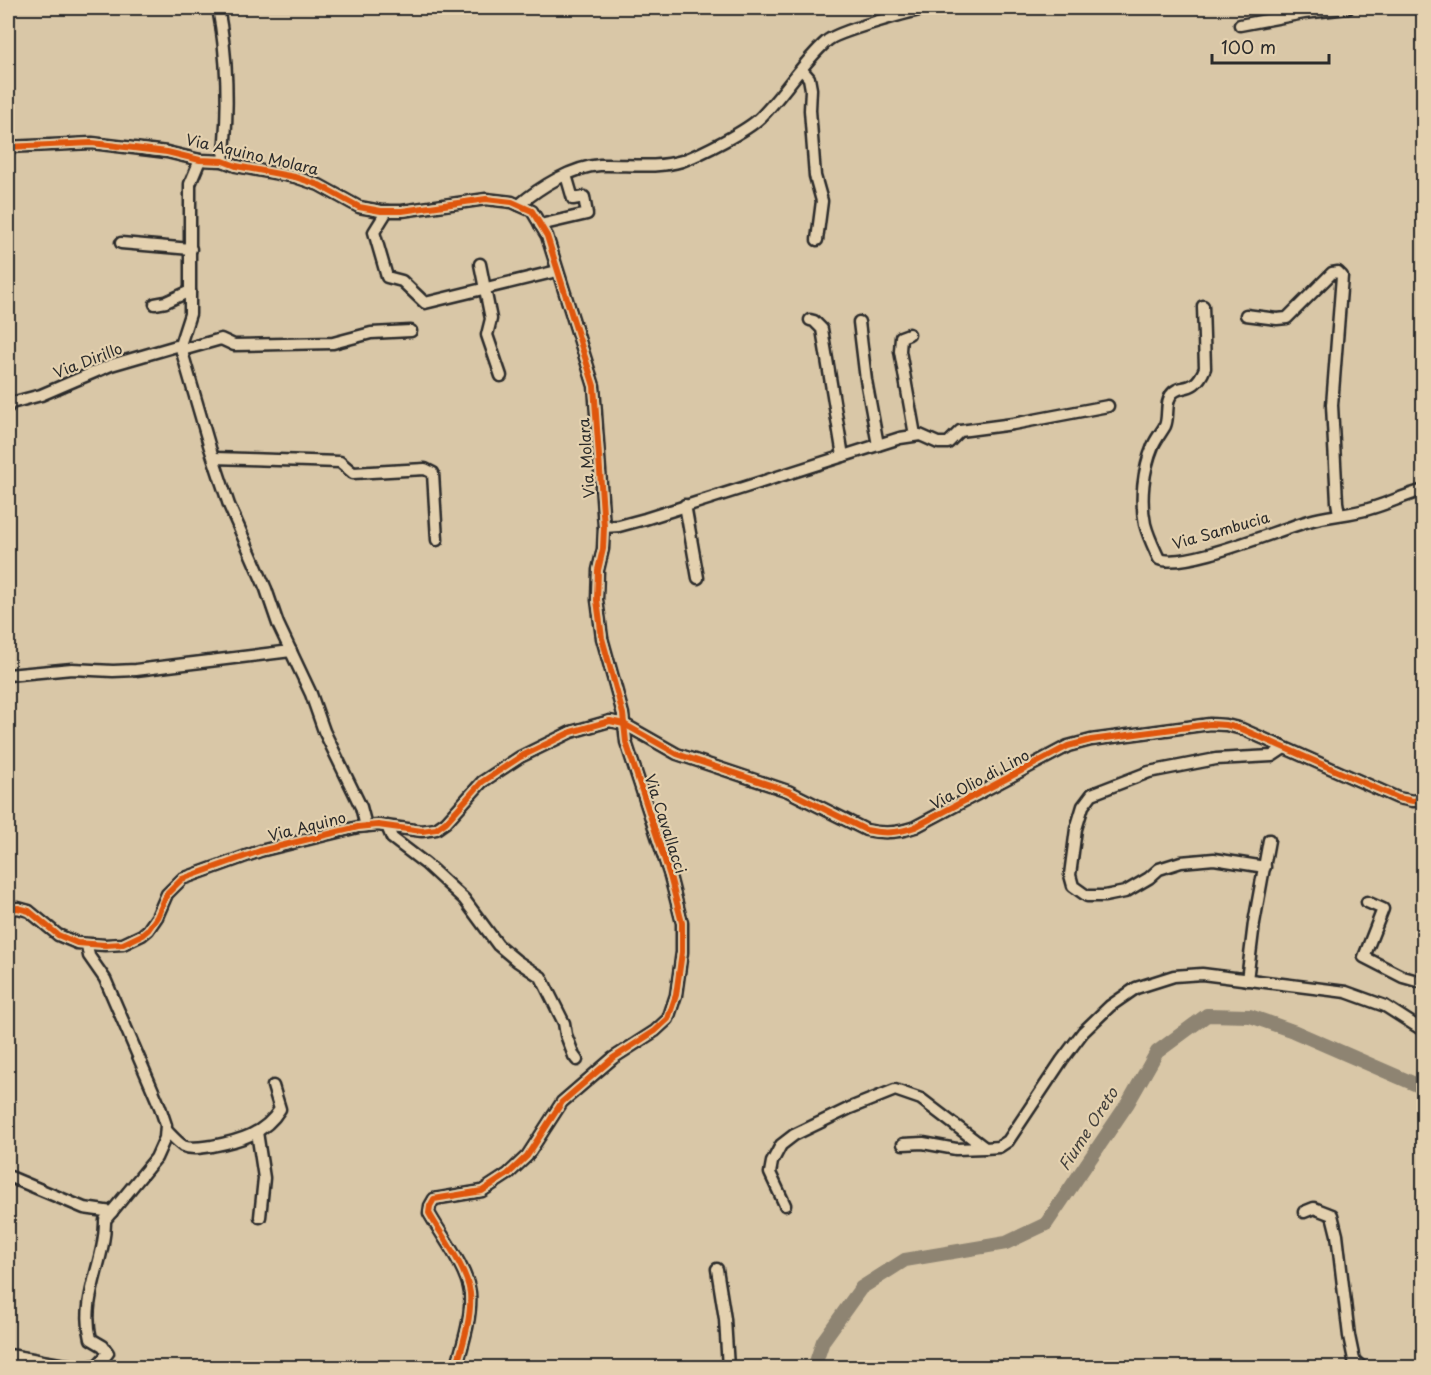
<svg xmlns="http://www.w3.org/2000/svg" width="1431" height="1375" font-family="'Playpen Sans',sans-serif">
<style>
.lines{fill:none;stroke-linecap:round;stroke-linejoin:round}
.river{stroke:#8e8472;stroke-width:14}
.minor-casing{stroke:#2b2b2b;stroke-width:15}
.minor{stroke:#e4d1af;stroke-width:10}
.cycleway-casing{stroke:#e4d1af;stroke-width:10}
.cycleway{stroke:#df570e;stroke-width:6}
.labels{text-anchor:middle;stroke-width:4.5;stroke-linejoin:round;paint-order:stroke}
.street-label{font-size:15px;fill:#2b2b2b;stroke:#e4d1af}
.water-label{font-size:16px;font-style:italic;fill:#44413d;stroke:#e4d1af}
</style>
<rect width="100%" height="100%" fill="#d9c7a7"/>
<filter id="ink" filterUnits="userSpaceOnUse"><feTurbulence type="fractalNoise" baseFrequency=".0167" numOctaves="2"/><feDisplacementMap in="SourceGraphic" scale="12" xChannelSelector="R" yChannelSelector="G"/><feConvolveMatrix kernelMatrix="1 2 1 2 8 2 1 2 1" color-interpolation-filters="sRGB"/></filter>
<g filter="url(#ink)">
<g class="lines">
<!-- river -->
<path class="river" d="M814 1368 823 1341 861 1288 905 1260 1006 1243 1046 1224 1128 1103 1157 1052 1207 1015 1250 1016 1293 1031 1424 1088"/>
<!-- minor casing -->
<g class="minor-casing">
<g id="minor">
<path d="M218 8C228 59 229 109 223 161"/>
<path d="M1240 25 1304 13 1348 8"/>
<path d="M802 70 809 78 811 89 810 110 815 176 822 201 817 240"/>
<path d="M8 147 92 143 167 152 200 160 223 161 236 166 295 177 319 185 359 207 381 211H402L486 199 512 202 532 211 547 236 594 386 604 527 603 549 598 570 597 600 602 638 623 714 626 742 670 876 682 923V952L676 995 668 1019 655 1031 613 1058 562 1102 527 1156 508 1174 482 1191 434 1199 430 1206 429 1213C441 1235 467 1268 470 1293 472 1317 463 1344 456 1368"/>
<path d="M519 205C540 187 572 167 600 165 627 164 655 169 682 161 701 154 747 131 761 117 785 93 802 63 827 41 836 32 914 10 930 8"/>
<path d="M387 211 374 232 387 277 402 281 425 303 557 271"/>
<path d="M540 225 587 214 584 197 573 199 566 175"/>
<path d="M121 243 191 249"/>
<path d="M480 264 491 319 487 335 501 376"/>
<path d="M190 291V314L180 345 210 448 229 505 266 589 278 624 311 694 324 731 361 807 366 826"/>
<path d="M155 304 166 302 190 291V184L200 160"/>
<path d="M1203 306 1205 368C1194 396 1179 382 1171 395 1165 403 1169 417 1165 426 1161 433 1156 439 1153 446 1143 470 1140 500 1145 524 1148 536 1154 548 1159 559 1186 569 1277 530 1309 521 1329 515 1351 515 1372 508 1389 503 1405 495 1424 490"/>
<path d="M1246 315 1277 319 1287 318 1332 273 1338 272 1342 276 1332 405 1337 502 1339 514"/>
<path d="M810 320 814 321 822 329 843 456"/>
<path d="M859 322 866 380 878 445"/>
<path d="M909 334 901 337 900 351 915 435"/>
<path d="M182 350 221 339 234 345 333 343 371 333 411 331"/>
<path d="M8 407 11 403 41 395 111 365 180 345"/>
<path d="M214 458 340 462 353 473 425 469 433 473 437 540"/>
<path d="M685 505 698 578"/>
<path d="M604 527 619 526 645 519 900 438 920 435 938 443H948L960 431 1013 424 1108 406"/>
<path d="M8 675 72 669 113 671 136 670 291 651"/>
<path d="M387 826 392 838 426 864 464 899 498 945 517 961 541 977 564 1023 566 1035 574 1056 577 1060"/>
<path d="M1265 867 1214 859 1181 862 1159 869 1149 878 1125 892 1105 896H1087L1073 886 1070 875 1076 829 1083 806 1092 794 1149 772 1216 759 1272 756 1284 748"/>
<path d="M1367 902 1383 909 1364 957 1403 977 1424 983"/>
<path d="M8 909 18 908 29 911 58 935 77 943 105 945 123 944 142 935 148 930 157 917 167 894 182 879 260 851 358 827 378 825 422 831 436 829 446 822 482 782 520 757 571 732 610 721 624 724 677 754 788 791 866 830C884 834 898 833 915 827L1068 746 1091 740 1210 724 1226 725 1242 729 1398 798 1413 801 1424 799"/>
<path d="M1247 980 1254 923 1269 840"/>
<path d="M166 1130C171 1135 177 1142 183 1146 192 1150 203 1147 212 1146 239 1141 265 1134 280 1109L273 1086"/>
<path d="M257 1132 264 1178 260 1217"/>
<path d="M903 1144 923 1143 956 1149 985 1148"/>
<path d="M8 1176 84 1208 112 1212"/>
<path d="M785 1205 770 1173 772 1162 781 1145 794 1135 850 1108 895 1090 921 1099 985 1148 999 1147 1008 1141 1062 1060 1083 1032 1110 1006 1136 988 1174 976 1202 974 1346 992 1385 1006 1424 1031"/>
<path d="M1304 1212 1314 1208 1332 1215 1337 1235 1349 1336 1354 1360 1363 1368"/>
<path d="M717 1269 725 1319 728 1368"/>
<path d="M8 1355C26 1356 84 1373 98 1364 102 1361 105 1356 108 1353L103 1346 91 1339C80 1298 106 1260 105 1220L156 1158 165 1138 166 1125 160 1107 105 979 89 956 87 945"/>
</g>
</g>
<!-- minor -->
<use href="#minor" class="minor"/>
<!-- cycleway casing -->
<g class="cycleway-casing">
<g id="cycleway">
<path d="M8 147 92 143 167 152 200 160 223 161 236 166 295 177 319 185 359 207 381 211H402L486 199 512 202 532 211 547 236 594 386 604 527 603 549 598 570 597 600 602 638 623 714 626 742 670 876 682 923V952L676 995 668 1019 655 1031 613 1058 562 1102 527 1156 508 1174 482 1191 434 1199 430 1206 429 1213C441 1235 467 1268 470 1293 472 1317 463 1344 456 1368"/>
<path d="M8 909 18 908 29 911 58 935 77 943 105 945 123 944 142 935 148 930 157 917 167 894 182 879 260 851 358 827 378 825 422 831 436 829 446 822 482 782 520 757 571 732 610 721 624 724 677 754 788 791 866 830C884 834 898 833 915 827L1068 746 1091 740 1210 724 1226 725 1242 729 1398 798 1413 801 1424 799"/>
</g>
</g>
<!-- cycleway -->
<use href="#cycleway" class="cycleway"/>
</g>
</g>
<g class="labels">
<!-- street labels -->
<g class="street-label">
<text transform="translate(252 155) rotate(13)" y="5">Via Aquino Molara</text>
<text transform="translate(88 361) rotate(-21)" y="5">Via Dirillo</text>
<text transform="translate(587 458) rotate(-94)" y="5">Via Molara</text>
<text transform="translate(1221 531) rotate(-16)" y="5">Via Sambucia</text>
<text transform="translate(980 780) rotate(-28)" y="5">Via Olio di Lino</text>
<text transform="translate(665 824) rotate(72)" y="5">Via Cavallacci</text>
<text transform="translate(307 827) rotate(-14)" y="5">Via Aquino</text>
</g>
<!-- water labels -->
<g class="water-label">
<text transform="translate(1088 1129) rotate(-57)" y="6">Fiume Oreto</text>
</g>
</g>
<!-- margin -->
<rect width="1431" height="1375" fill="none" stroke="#e4d1af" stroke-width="30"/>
<rect x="15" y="15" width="1401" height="1345" fill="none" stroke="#2b2b2b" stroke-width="2" filter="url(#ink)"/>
<!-- scale -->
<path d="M1212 54v9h117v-9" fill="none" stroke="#2b2b2b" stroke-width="3"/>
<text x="1221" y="54" font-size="18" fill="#2b2b2b" stroke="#e4d1af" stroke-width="4.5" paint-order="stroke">100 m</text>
</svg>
